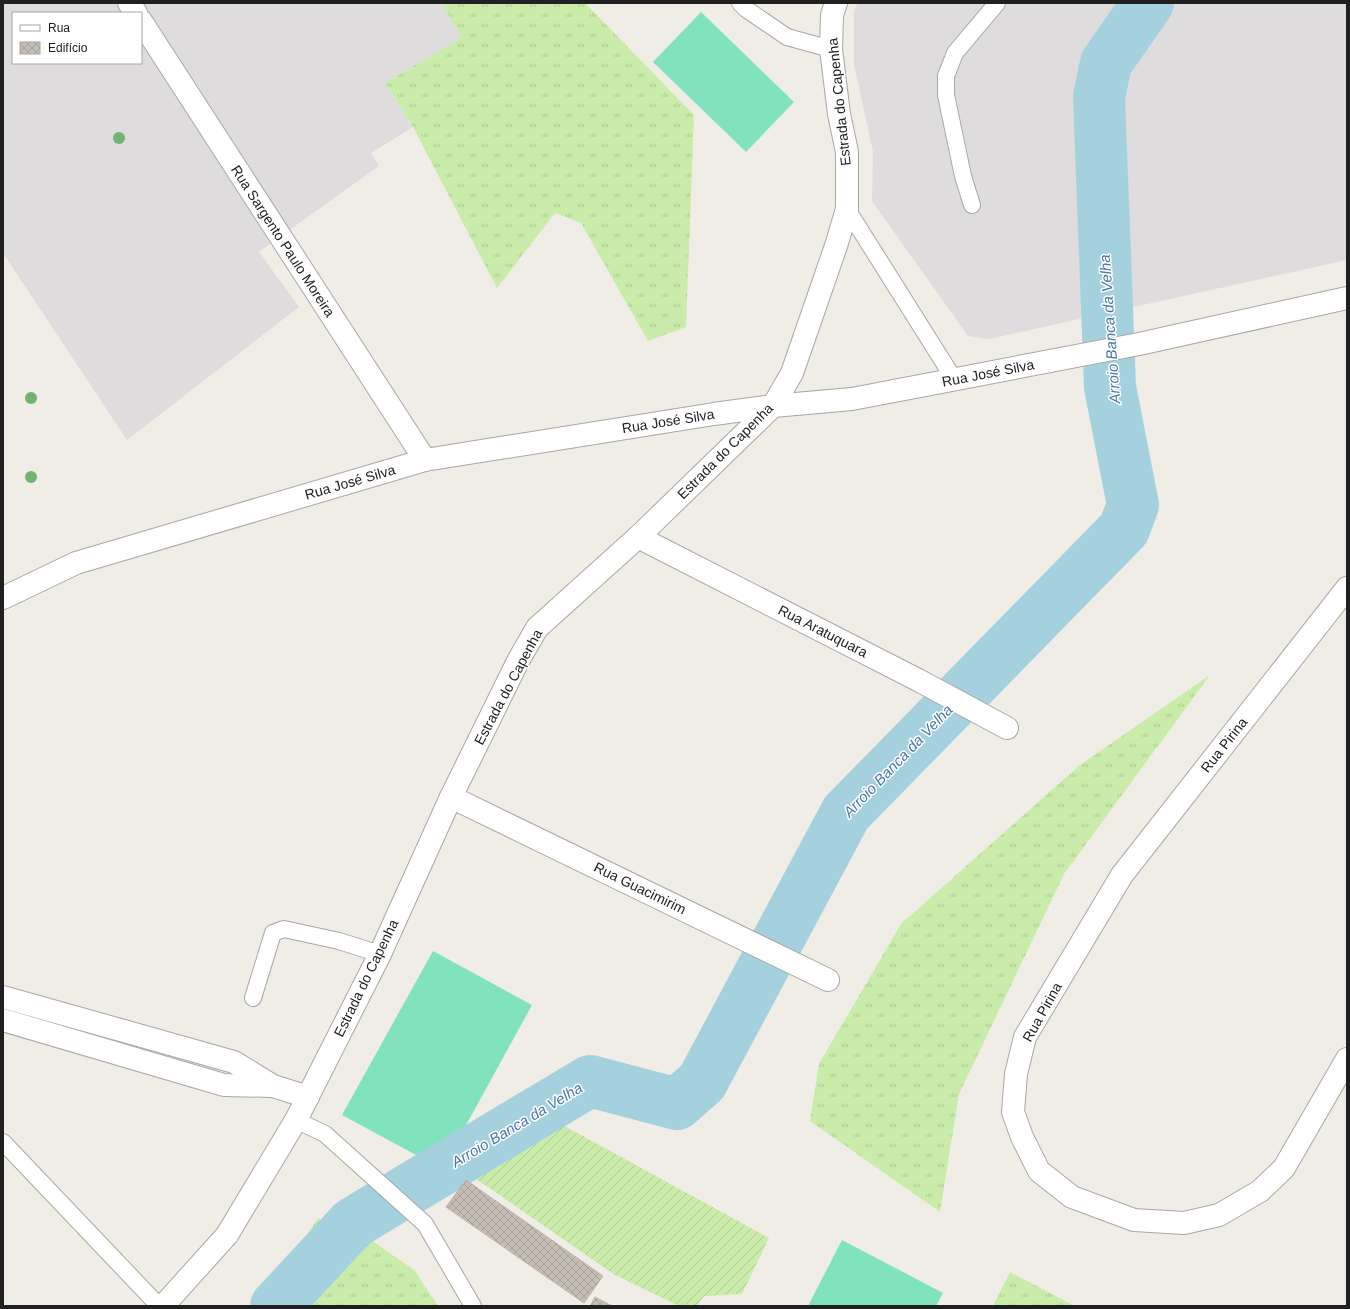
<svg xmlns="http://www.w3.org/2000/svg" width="1350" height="1309" font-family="Helvetica,sans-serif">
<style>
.residential{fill:#dedcdc;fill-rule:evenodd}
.grass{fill:url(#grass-tufts)}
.garden{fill:url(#garden-furrows)}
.pitch{fill:#81e2be}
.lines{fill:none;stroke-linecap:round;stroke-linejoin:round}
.river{stroke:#a5d1df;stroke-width:52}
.building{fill:url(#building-cross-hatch);stroke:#c3b4a7}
.service-casing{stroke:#a7a7a7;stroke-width:18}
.minor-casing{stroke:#a7a7a7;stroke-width:24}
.tertiary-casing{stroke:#a7a7a7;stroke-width:24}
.service{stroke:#fff;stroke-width:16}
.minor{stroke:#fff;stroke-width:22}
.tertiary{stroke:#fff;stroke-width:22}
.tree{fill:#70b372}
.labels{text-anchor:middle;stroke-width:3;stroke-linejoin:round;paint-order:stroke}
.street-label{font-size:14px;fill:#202020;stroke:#fff}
.water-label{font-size:15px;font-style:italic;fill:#4577ab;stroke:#fff}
</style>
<defs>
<pattern id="grass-tufts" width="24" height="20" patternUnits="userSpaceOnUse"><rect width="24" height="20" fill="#c9ecaa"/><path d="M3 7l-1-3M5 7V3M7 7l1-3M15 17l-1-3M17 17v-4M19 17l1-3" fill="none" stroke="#acca92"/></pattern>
<pattern id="garden-furrows" width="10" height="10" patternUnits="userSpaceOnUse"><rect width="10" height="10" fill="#c9ecaa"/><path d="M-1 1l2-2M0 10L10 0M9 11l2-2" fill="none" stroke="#acca92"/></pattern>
<pattern id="building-cross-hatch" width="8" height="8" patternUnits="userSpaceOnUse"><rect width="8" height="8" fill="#c5bdb5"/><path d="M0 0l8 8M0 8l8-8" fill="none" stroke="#a9a29b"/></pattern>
</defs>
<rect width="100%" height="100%" fill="#f0ede6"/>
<!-- residential -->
<g class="residential">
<path d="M3 3H441L463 37 385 83 413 127 371 153 379 166 259 252 299 307 127 440 3 253ZM13 13H141V63H13Z"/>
<path d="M858 3H1347V260L989 339 968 336 872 201 873 152 854 64V12Z"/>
</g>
<!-- grass -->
<g class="grass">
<path d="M441 3H585L694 115 686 327 648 341 581 223 555 213 497 288 413 127 385 83 462 37Z"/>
<path d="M1210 675 1064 874 959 1094 940 1212 810 1121 819 1064 901 924 1080 765Z"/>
<path d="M318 1218 354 1228 414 1270 438 1306H259Z"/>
<path d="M1010 1272 1075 1306H993Z"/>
</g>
<!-- garden -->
<path class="garden" d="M548 1117 769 1238 742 1294 704 1296 697 1306H679L615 1275 472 1176Z"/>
<!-- pitch -->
<g class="pitch">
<path d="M701 12 794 102 746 152 653 62Z"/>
<path d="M433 951 532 1005 442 1169 342 1115Z"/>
<path d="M842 1240 943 1293 936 1306H808Z"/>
</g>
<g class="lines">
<!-- river -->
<path class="river" d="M276 1306 353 1223 590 1081 677 1104 702 1082 846 813 1124 529 1133 505 1110 387 1099 97 1106 63 1148 3"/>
</g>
<!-- building -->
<g class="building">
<path d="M466 1180 603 1276 584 1303 446 1207Z"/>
<path d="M595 1297 612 1306H590Z"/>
</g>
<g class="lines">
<!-- service casing -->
<g class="service-casing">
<g id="service">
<path d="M740 3 746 9 787 37 831 49"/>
<path d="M972 205 963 176 946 95V76L955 53 997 3"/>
<path d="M847 209 954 379"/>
<path d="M253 998 273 933 284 929 339 941 380 954"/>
<path d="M296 1120 325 1134 425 1224 473 1306"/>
<path d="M3 1142 159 1306"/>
</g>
</g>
<!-- minor casing -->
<g class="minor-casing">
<g id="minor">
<path d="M129 3 136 13"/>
<path d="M141 21 425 460"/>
<path d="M638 537 918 680 1007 728"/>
<path d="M1347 588 1122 875 1025 1037 1016 1074 1013 1112 1022 1137 1039 1171 1072 1197 1134 1220 1184 1223 1219 1215 1260 1191 1284 1168 1347 1059"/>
<path d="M3 598 76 563 425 460 714 414 773 406 852 399 1139 344 1347 298"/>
<path d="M451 797 828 980"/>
<path d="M3 997 234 1062 273 1086 308 1097"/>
<path d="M3 1020 224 1085 273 1086"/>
</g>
</g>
<!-- tertiary casing -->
<g class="tertiary-casing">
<path id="tertiary" d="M163 1306 227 1235 296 1120 380 954 451 797 518 661 537 628 638 537 773 406 792 373 836 246 847 209V152L839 114 831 49 832 15 836 3"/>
</g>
<!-- service -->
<use href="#service" class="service"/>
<!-- minor -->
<use href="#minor" class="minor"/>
<!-- tertiary -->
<use href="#tertiary" class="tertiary"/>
</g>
<!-- trees -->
<g class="tree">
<circle cx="119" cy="138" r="6"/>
<circle cx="31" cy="398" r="6"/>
<circle cx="31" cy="477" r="6"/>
</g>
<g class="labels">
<!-- street labels -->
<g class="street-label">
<text transform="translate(839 102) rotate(-96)" y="5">Estrada do Capenha</text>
<text transform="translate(283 241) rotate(57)" y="5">Rua Sargento Paulo Moreira</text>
<text transform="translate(988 373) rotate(-11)" y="5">Rua José Silva</text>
<text transform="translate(668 421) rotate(-9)" y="5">Rua José Silva</text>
<text transform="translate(725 451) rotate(-45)" y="5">Estrada do Capenha</text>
<text transform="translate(350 482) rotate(-16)" y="5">Rua José Silva</text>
<text transform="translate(823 631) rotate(27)" y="5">Rua Aratuquara</text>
<text transform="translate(508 687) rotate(-62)" y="5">Estrada do Capenha</text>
<text transform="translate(1224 745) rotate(-52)" y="5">Rua Pirina</text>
<text transform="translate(640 888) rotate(26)" y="5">Rua Guacimirim</text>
<text transform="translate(366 978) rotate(-64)" y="5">Estrada do Capenha</text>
<text transform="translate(1042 1012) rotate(-61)" y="5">Rua Pirina</text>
</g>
<!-- water labels -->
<g class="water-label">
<text transform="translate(1110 329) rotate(-94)" y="5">Arroio Banca da Velha</text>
<text transform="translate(898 761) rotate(-46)" y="5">Arroio Banca da Velha</text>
<text transform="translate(517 1125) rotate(-31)" y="5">Arroio Banca da Velha</text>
</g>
</g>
<!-- border -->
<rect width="1350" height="1309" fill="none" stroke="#202020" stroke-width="8"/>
<!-- legend -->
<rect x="12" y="12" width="130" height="52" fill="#ffffff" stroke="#a6a6a6"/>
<rect x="20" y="25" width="20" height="6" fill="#ffffff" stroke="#a6a6a6"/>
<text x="48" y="32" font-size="12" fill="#202020">Rua</text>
<rect x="20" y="42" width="20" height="12" fill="url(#building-cross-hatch)" stroke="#a6a6a6"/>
<text x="48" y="52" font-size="12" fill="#202020">Edifício</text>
</svg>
